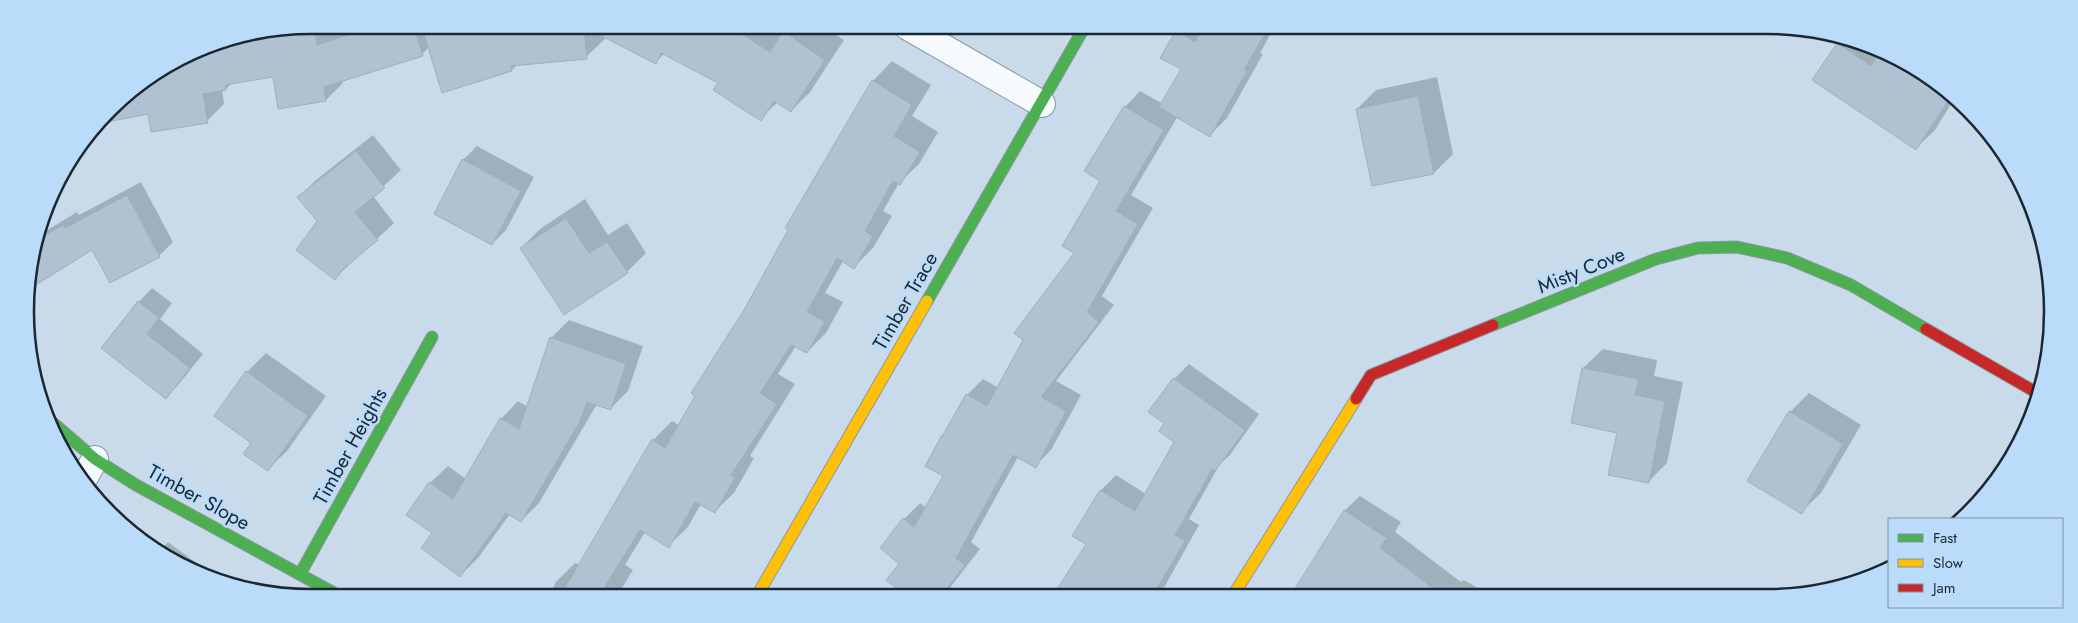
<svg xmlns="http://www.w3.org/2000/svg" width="2078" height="623" font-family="Jost,sans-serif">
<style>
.shadow{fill:#0003}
.building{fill:#b0c2d1;stroke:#a0aebb}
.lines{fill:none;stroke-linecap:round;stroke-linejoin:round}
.street-casing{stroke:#8b98a5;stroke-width:28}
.fast-casing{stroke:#8b98a5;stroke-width:13}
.slow-casing{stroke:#8b98a5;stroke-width:13}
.jam-casing{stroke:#8b98a5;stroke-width:13}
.street{stroke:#f7fafc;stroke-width:26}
.fast{stroke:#4caf50;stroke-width:11}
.slow{stroke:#ffc107;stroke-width:11}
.jam{stroke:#c62828;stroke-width:11}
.labels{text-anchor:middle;stroke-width:5;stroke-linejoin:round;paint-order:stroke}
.street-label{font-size:20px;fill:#1b2833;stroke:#badcfa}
.rim{fill:none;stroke:#1b2833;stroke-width:2.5}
</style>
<rect width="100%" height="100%" fill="#c9dbeb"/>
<!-- shadow -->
<g class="shadow">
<path d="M312 25H333L334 28 344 25 632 26 616 42 607 37 586 57 518 64 512 70 429 47 422 54 342 80 343 83 326 100 274 75 232 83 226 89H222L224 104 207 121 149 113 103 122 122 96 202 47Z"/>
<path d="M649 26 779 27 785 31 790 27H824L844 40 810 92 791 111 778 102 760 119 720 82 664 54 656 62 636 52Z"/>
<path d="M1180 28H1274L1260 53 1263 54 1227 118 1210 135 1178 116 1131 195 1153 208 1102 296 1114 305 1056 381 1081 395 1051 450 1035 466 1018 457 971 542 980 549 945 594H906L901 563 881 548 904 519 920 503 926 508 944 475 947 431 967 395 983 379 999 388 1076 253 1102 181 1125 107 1140 91 1163 104 1183 69 1177 31Z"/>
<path d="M1843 39 1925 73 1953 101 1935 130 1915 149 1838 44Z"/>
<path d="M892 61 931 85 912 116 938 132 919 164 899 183 883 211 892 216 873 248 854 267 843 261 825 293 843 302 826 333 807 352 796 346 778 374 795 384 750 456 754 458 734 493 714 512 701 504 688 527 668 546 645 532 625 565 633 570 619 593H550L556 582 575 563 580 565 653 440 672 421 680 426 789 230 786 228 873 81Z"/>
<path d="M1437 77 1453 154 1434 173 1357 109 1376 90Z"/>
<path d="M373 135 401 170 373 196 394 223 335 278 318 221 299 197 316 180Z"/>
<path d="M477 146 534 177 506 230 492 244 463 160Z"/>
<path d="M141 182 173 242 159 256 93 248 32 269 41 234 77 212 79 215Z"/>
<path d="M585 199 608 235 627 223 646 253 627 272 521 248 540 229Z"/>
<path d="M152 288 172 303 160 319 203 354 179 384 166 398 102 348 139 302Z"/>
<path d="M569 320 643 346 628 391 610 409 597 404 539 503 521 521 510 514 478 558 460 576 434 533 430 483 448 466 466 479 501 419 518 401 528 407 551 338Z"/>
<path d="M1603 349 1657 360 1654 376 1683 382 1667 463 1648 482 1583 368Z"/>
<path d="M266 353 326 396 287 451 267 470 253 442 247 372Z"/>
<path d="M1189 364 1259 414 1230 455 1220 464 1189 519 1199 525 1166 584 1160 594H1056L1088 544 1074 535 1101 490 1116 475 1146 494 1176 442 1166 423 1174 379Z"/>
<path d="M1809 393 1861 425 1821 493 1801 512 1790 412Z"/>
<path d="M1360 496 1401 522 1395 532 1461 582 1464 580 1490 595H1297L1344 511Z"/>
<path d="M168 542 214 576V577L168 559 159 551Z"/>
</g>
<!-- building -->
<g class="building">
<path d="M312 25H314L317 45 378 25H413L423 56 324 87 326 101 278 109 273 77 225 85 226 90 203 94 208 123 151 132 148 114 102 123 122 96 202 47Z"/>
<path d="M452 26 731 27 770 52 783 31 825 60 791 112 774 101 761 121 713 90 718 83 661 53 656 64 584 27 587 59 511 66 512 71 442 93 424 34Z"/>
<path d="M1203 28H1268L1244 70 1247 71 1210 137 1159 107 1181 69 1160 58 1176 30 1195 42Z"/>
<path d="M1837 43 1871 66 1879 54 1913 68 1935 83 1950 98 1916 150 1812 80Z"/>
<path d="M872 80 912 105 894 136 920 152 900 185 893 181 865 231 873 236 854 269 837 258 807 312 825 322 807 353 791 345 760 393 777 404 731 475 735 478 715 513 695 502 669 548 640 530 601 593H562L652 439 665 448 695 396 691 393 744 310 788 230 785 228Z"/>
<path d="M1418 96 1434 174 1372 186 1356 109Z"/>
<path d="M1124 106 1164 130 1116 211 1138 224 1087 312 1099 322 1041 397 1066 411 1036 468 1013 455 956 558 965 565 943 594H904L886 580 899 564 880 548 903 518 914 527 943 476 925 466 942 435H943L966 394 987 406 1023 340 1014 333 1074 253 1062 246 1100 181 1084 171Z"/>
<path d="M356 151 385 188 355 212 378 240 345 267 335 280 296 250 317 221 297 197Z"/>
<path d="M462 159 521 191 492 245 434 214Z"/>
<path d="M127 195 160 257 110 283 92 250 26 291 40 238 63 225 65 228Z"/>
<path d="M566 218 589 253 607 242 628 273 564 315 520 248Z"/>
<path d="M138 301 159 318 147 334 190 368 166 399 101 348Z"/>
<path d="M550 337 626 364 611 410 587 402 579 423 521 522 506 513 460 577 421 548 432 533 406 515 429 482 453 499 500 418 519 429Z"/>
<path d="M1582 368 1639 379 1635 395 1665 401 1649 483 1608 475 1617 433 1571 423Z"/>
<path d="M246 371 308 416 268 471 243 454 251 443 214 416Z"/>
<path d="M1173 378 1245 430 1215 471 1212 469 1175 535 1185 541 1154 594H1054L1086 544 1072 536 1100 490 1135 511 1174 442 1159 431 1164 423 1148 412Z"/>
<path d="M1789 411 1843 444 1802 514 1747 481Z"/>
<path d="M1344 510 1387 538 1380 548 1442 595H1291Z"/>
</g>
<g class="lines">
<!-- street casing -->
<g class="street-casing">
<g id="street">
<path d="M908 27 1042 104"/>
<path d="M82 482 95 459"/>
</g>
</g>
<!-- fast casing -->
<g class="fast-casing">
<g id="fast">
<path d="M927 301 1084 28"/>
<path d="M1493 325 1656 259 1698 248 1737 247 1787 258 1851 285 1926 329"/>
<path d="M53 423 95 459 136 485 334 593"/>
<path d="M300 574 432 337"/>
</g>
</g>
<!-- slow casing -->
<g class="slow-casing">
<g id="slow">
<path d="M758 594 927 301"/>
<path d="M1234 594 1356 399"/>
</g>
</g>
<!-- jam casing -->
<g class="jam-casing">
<g id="jam">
<path d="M1926 329 2039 394"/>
<path d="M1356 399 1371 375 1493 325"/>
</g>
</g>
<!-- street -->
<use href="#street" class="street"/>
<!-- fast -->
<use href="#fast" class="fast"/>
<!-- slow -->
<use href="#slow" class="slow"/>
<!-- jam -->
<use href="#jam" class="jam"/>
</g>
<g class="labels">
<!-- street labels -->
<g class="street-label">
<text transform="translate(1581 270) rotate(-22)" y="7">Misty Cove</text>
<text transform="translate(905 301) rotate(-60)" y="7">Timber Trace</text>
<text transform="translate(350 446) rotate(-61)" y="7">Timber Heights</text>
<text transform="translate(199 497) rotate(29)" y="7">Timber Slope</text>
</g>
</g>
<!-- crop -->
<path d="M0 0H2078V623H0ZM311 34H1767A277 277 0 0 1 2044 311V312A277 277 0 0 1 1767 589H311A277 277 0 0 1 34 312V311A277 277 0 0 1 311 34Z" fill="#badcfa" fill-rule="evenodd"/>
<path class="rim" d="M311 34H1767A277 277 0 0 1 2044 311V312A277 277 0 0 1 1767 589H311A277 277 0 0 1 34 312V311A277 277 0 0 1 311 34Z"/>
<!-- legend -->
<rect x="1888" y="518" width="175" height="90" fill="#badcfa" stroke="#7a94aa"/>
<rect x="1898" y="534" width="25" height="8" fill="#4caf50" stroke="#7a94aa"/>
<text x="1933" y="543" font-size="15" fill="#1b2833">Fast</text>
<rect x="1898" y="559" width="25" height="8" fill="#ffc107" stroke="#7a94aa"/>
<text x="1933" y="568" font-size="15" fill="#1b2833">Slow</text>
<rect x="1898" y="584" width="25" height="8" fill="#c62828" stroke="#7a94aa"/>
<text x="1933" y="593" font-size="15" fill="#1b2833">Jam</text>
</svg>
